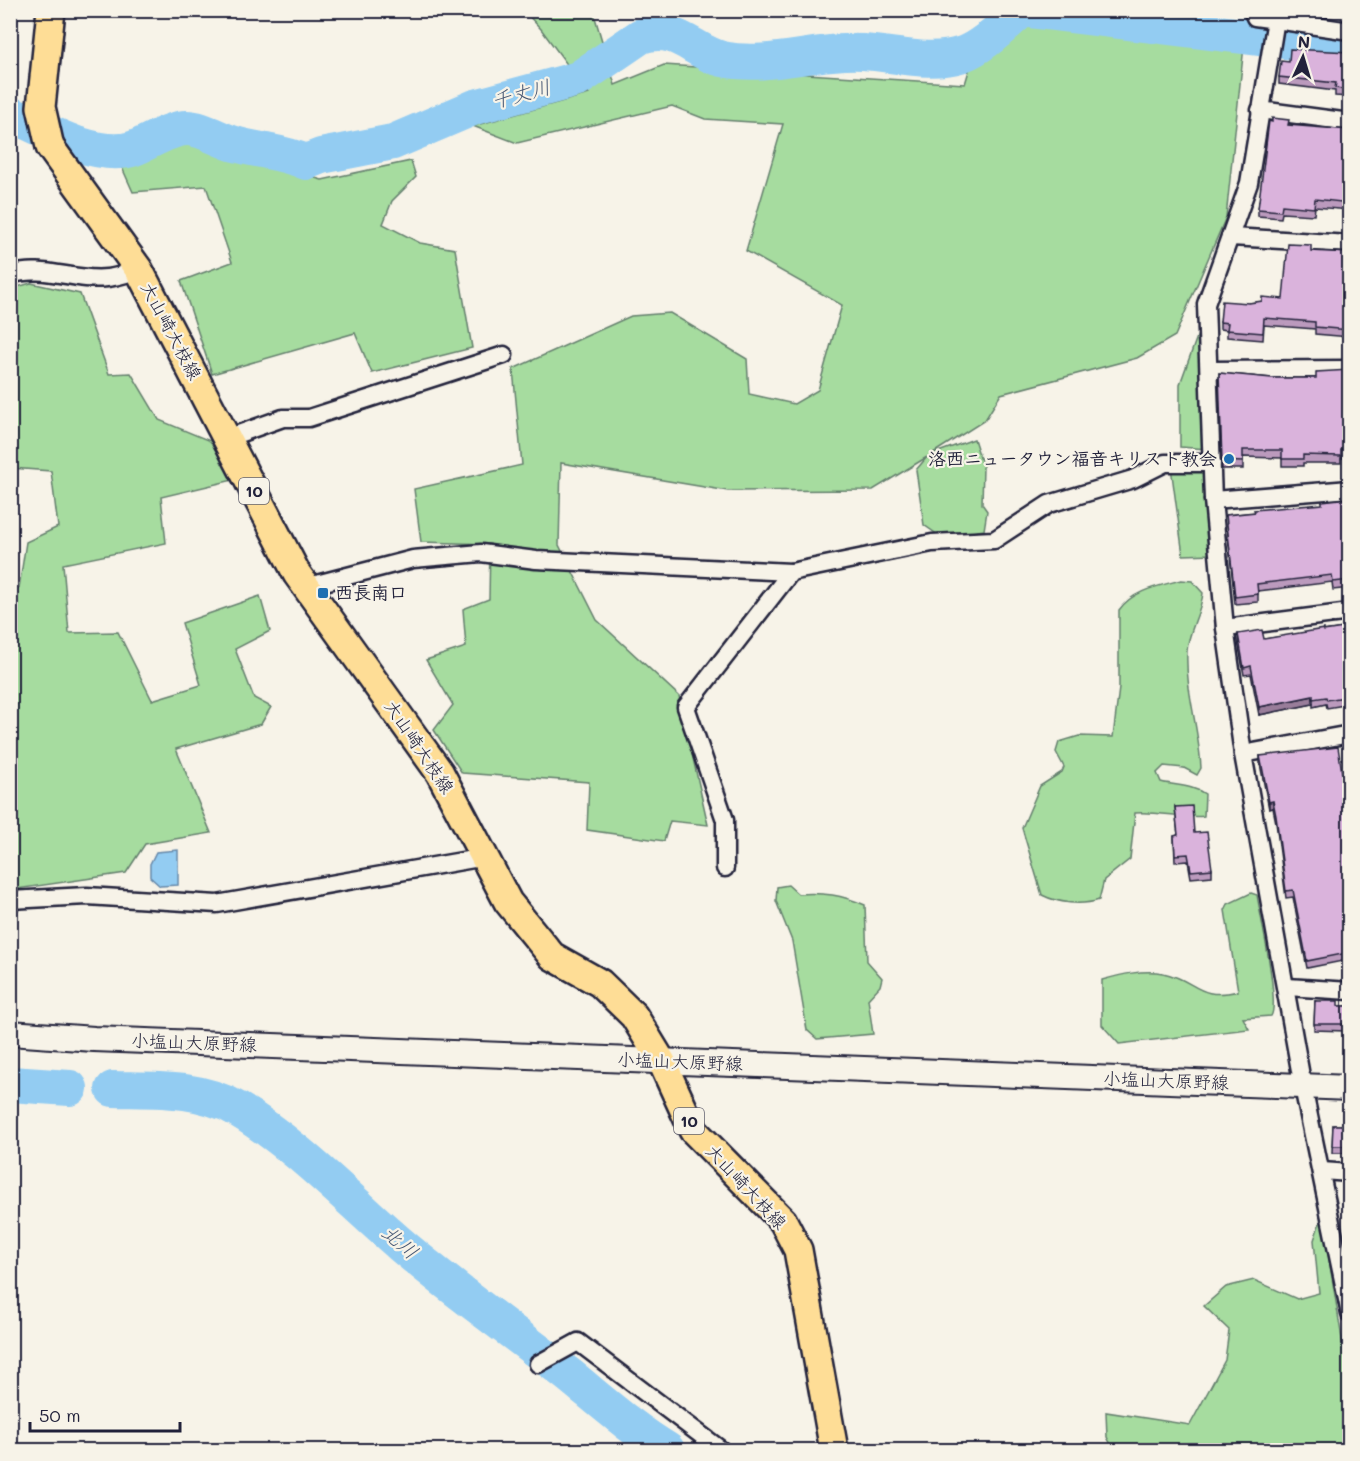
<svg xmlns="http://www.w3.org/2000/svg" width="1360" height="1461" font-family="Mali,'Klee One',sans-serif">
<style>
.green{fill:#a6dc9f;stroke:#647f6d;stroke-width:1.5}
.water{fill:#93ccf2;stroke:#6688a9;stroke-width:1.5}
.lines{fill:none;stroke-linecap:round;stroke-linejoin:round}
.river{stroke:#93ccf2;stroke-width:36}
.minor-casing{stroke:#22223b;stroke-width:21}
.secondary-casing{stroke:#22223b;stroke-width:28}
.primary-casing{stroke:#22223b;stroke-width:32}
.minor{stroke:#f7f3e8;stroke-width:16}
.secondary{stroke:#f7f3e8;stroke-width:24}
.primary{stroke:#fedd96;stroke-width:27}
.wall{fill:#bb9abd;stroke:#22223b;stroke-width:1.5}
.shaded-wall{fill:#997d9a;stroke:#22223b;stroke-width:1.5}
.building{fill:#dab3dc;stroke:#22223b;stroke-width:1.5}
.poi-dot{fill:#1f6fb2;stroke:#f7f3e8;stroke-width:2}
.labels{text-anchor:middle;stroke-width:4.5;stroke-linejoin:round;paint-order:stroke}
.shield{fill:#f7f3e8;stroke:#62616f;stroke-width:1.5}
.shield-label{font-size:16px;font-weight:bold;fill:#22223b}
.street-label{font-size:18px;fill:#22223b;stroke:#f7f3e8}
.poi-label{font-size:18px;font-weight:bold;fill:#22223b;stroke:#f7f3e8;text-anchor:end}
.water-label{font-size:20px;font-style:italic;fill:#445572;stroke:#f7f3e8}
</style>
<rect width="100%" height="100%" fill="#f7f3e8"/>
<filter id="ink" filterUnits="userSpaceOnUse"><feTurbulence type="fractalNoise" baseFrequency=".0167" numOctaves="2"/><feDisplacementMap in="SourceGraphic" scale="12" xChannelSelector="R" yChannelSelector="G"/><feConvolveMatrix kernelMatrix="1 2 1 2 8 2 1 2 1" color-interpolation-filters="sRGB"/></filter>
<g filter="url(#ink)">
<!-- green -->
<g class="green">
<path d="M524 11H596L594 14 615 85 664 65 965 84 971 64 1028 21 1244 46 1226 217 1175 336 1137 358 1001 394 985 420 930 455 974 439 983 467 982 504 987 511 984 530 941 537 924 525 916 470 927 457 873 490 728 491 561 463 559 545 597 620 679 696 708 825 670 821 664 841 587 830 589 782 462 773 434 730 453 705 426 660 466 647 463 609 489 599 490 544 421 542 414 489 522 465 513 369 631 316 670 313 747 359 749 394 794 404 818 390 842 305 746 251 783 124 705 119 672 106 517 143 473 126 589 94 541 29Z"/>
<path d="M184 141 322 180 411 161 416 177 392 201 383 224 420 243 455 249 472 348 372 373 355 333 212 374 181 281 232 262 206 186 133 192 120 163Z"/>
<path d="M31 283 80 294 109 374 131 373 159 420 215 443 233 480 161 497 166 543 63 564 69 633 118 632 152 700 201 685 182 623 260 596 270 631 235 649 254 698 271 707 261 724 176 749 211 833 145 844 126 873 10 890 11 591 19 588 26 542 58 527 51 471 11 468 10 289Z"/>
<path d="M1206 312 1208 449 1180 447V384Z"/>
<path d="M1171 467H1209L1214 554 1183 555Z"/>
<path d="M1181 580 1192 581 1203 593C1201 613 1188 632 1187 651 1185 690 1199 728 1201 768L1197 775 1184 768 1164 766 1157 773 1161 782C1176 786 1192 785 1205 794L1204 816C1189 819 1157 811 1135 813L1130 859 1104 880 1099 900C1081 906 1058 903 1042 895L1022 828 1040 786 1062 772 1064 767 1056 752 1059 742 1079 736 1113 737 1119 688V610C1133 590 1159 586 1181 580Z"/>
<path d="M788 885 798 894C823 892 842 895 865 905L867 961 882 978 880 986 868 999 873 1034 817 1039 807 1030 792 941 776 901 777 887Z"/>
<path d="M1251 893 1257 895C1260 914 1280 1004 1271 1016L1243 1018 1249 1029 1119 1044 1102 1025V980C1120 975 1143 969 1163 973 1197 980 1197 1001 1238 991L1225 910 1228 904Z"/>
<path d="M1322 1216 1349 1382V1450H1114L1107 1437 1106 1412 1190 1425 1225 1360 1229 1330 1204 1306 1226 1287 1254 1280 1297 1299 1319 1293 1314 1240Z"/>
</g>
<!-- water -->
<path class="water" d="M178 850V885L160 886 150 877V864L156 852Z"/>
<g class="lines">
<!-- river -->
<g class="river">
<path d="M1028 10 1350 49"/>
<path d="M10 114C44 129 94 160 132 149 149 143 169 128 187 128 202 128 220 140 235 144 259 151 283 152 306 162L321 156 393 142 475 107 578 79 641 36C678 24 692 52 722 59 770 69 816 49 863 52 897 54 929 65 963 54 984 46 1004 25 1022 10"/>
<path d="M10 1084 70 1088"/>
<path d="M113 1089C154 1090 200 1087 237 1109 295 1143 350 1201 401 1245 455 1291 514 1332 570 1376 602 1402 632 1429 667 1450"/>
</g>
<!-- minor casing -->
<g class="minor-casing">
<g id="minor">
<path d="M1252 10 1255 17 1350 31"/>
<path d="M1276 19 1249 183 1206 304 1213 500 1225 628 1243 754 1303 1087 1350 1314"/>
<path d="M1260 110 1350 122"/>
<path d="M1231 237 1350 244"/>
<path d="M10 275C43 264 74 282 107 278 118 277 129 273 139 270"/>
<path d="M1210 370 1350 369"/>
<path d="M227 438 283 418H309L504 355"/>
<path d="M1213 500 1350 489"/>
<path d="M305 587 413 559 481 553 536 560 791 572 932 543 994 540 1049 504 1133 479 1165 463H1212"/>
<path d="M1225 628 1350 612"/>
<path d="M1243 754 1350 734"/>
<path d="M725 868V820L686 707 791 572"/>
<path d="M10 900 87 896 217 904 485 857"/>
<path d="M1287 987 1350 991"/>
<path d="M1322 1171 1350 1173"/>
<path d="M538 1364 578 1342 721 1450"/>
</g>
</g>
<!-- secondary casing -->
<g class="secondary-casing">
<path id="secondary" d="M10 1033 94 1039 1350 1088"/>
</g>
<!-- primary casing -->
<g class="primary-casing">
<path id="primary" d="M51 10 41 107 50 147 139 270 297 574 440 773 508 902 552 956 600 983 634 1016 662 1062 693 1130 783 1221 798 1250 834 1450"/>
</g>
<!-- minor -->
<use href="#minor" class="minor"/>
<!-- secondary -->
<use href="#secondary" class="secondary"/>
<!-- primary -->
<use href="#primary" class="primary"/>
</g>
<!-- wall -->
<g class="wall">
<path d="M1350 52V97L1335 96V91L1279 84V77L1289 62Z"/>
<path d="M1272 122 1289 125 1350 130V210L1315 207 1314 215 1282 213 1281 218 1258 216V209Z"/>
<path d="M1311 251 1350 253V337L1315 334V329L1264 325 1263 340 1227 337V330L1220 329V322L1249 303 1283 299Z"/>
<path d="M1350 370V458H1341V463H1303V466H1282V458L1243 457V469H1222L1219 373 1272 378H1316Z"/>
<path d="M1350 504V588L1333 590 1332 582 1258 591V602L1235 604 1226 515Z"/>
<path d="M1350 627V704L1327 708 1326 704 1313 707V704L1259 715 1251 674 1244 675 1238 642V634L1264 639Z"/>
<path d="M1260 756 1342 772 1350 801V813H1346L1350 831V969L1347 960 1307 968 1293 897 1286 898 1276 823 1273 808 1269 809 1260 764Z"/>
<path d="M1175 807 1194 833 1212 869V876L1191 878 1188 861 1175 862 1174 836 1178 835Z"/>
<path d="M1315 1001 1338 1006H1350V1036H1346V1031L1314 1030Z"/>
<path d="M1333 1125H1350V1153H1332Z"/>
</g>
<!-- shaded-wall -->
<g class="shaded-wall">
<path d="M1313 696V704L1259 715V707Z"/>
<path d="M1273 801V808L1269 809V802Z"/>
</g>
<!-- building -->
<g class="building">
<path d="M1290 49 1350 52V90L1335 88 1336 83 1279 77 1281 61 1289 62Z"/>
<path d="M1272 118 1289 120 1288 125 1350 130V203L1315 199 1314 208 1282 205 1281 211 1258 209 1269 121 1272 122Z"/>
<path d="M1288 244 1311 245V251L1350 253V330L1315 327V322L1264 318 1263 333 1227 330 1228 323 1220 322 1222 301 1249 303 1262 301V297L1283 299Z"/>
<path d="M1350 370V450H1341V456L1303 455V459H1282V450H1243V462L1222 461 1219 373 1272 378H1316V372Z"/>
<path d="M1349 498 1350 580 1333 582 1332 575 1257 584 1258 594 1235 597 1226 515 1255 512 1254 510 1322 504V501Z"/>
<path d="M1350 627V696L1327 700 1326 697 1313 699V696L1259 707 1251 666 1244 668 1238 634 1262 630 1264 639 1324 629V631Z"/>
<path d="M1338 747 1342 772H1345L1350 801V806H1345L1350 831V962L1347 953 1307 961 1293 890 1286 891 1276 816 1273 801 1269 802 1260 756Z"/>
<path d="M1192 806 1194 833 1207 832 1212 869 1191 871 1188 854 1175 855 1174 836 1178 835 1175 807Z"/>
<path d="M1315 1001H1338V1006H1350V1030L1346 1029V1024H1314Z"/>
<path d="M1333 1125H1350V1146H1332Z"/>
</g>
</g>
<!-- markers -->
<g class="poi-dot">
<circle cx="1229" cy="459" r="6"/>
<rect x="317" y="587" width="12" height="12" rx="3"/>
</g>
<g class="labels">
<!-- shield labels -->
<g class="shield">
<rect x="239" y="478" width="30" height="26" rx="4.5"/>
<rect x="674" y="1108" width="30" height="26" rx="4.5"/>
</g>
<g class="shield-label">
<text x="254" y="497">10</text>
<text x="689" y="1127">10</text>
</g>
<!-- street labels -->
<g class="street-label">
<text transform="translate(171 331) rotate(62)" y="6">大山崎大枝線</text>
<text transform="translate(419 747) rotate(56)" y="6">大山崎大枝線</text>
<text transform="translate(194 1043) rotate(2)" y="6">小塩山大原野線</text>
<text transform="translate(680 1062) rotate(2)" y="6">小塩山大原野線</text>
<text transform="translate(1166 1081) rotate(2)" y="6">小塩山大原野線</text>
<text transform="translate(746 1187) rotate(47)" y="6">大山崎大枝線</text>
</g>
<!-- poi labels -->
<g class="poi-label">
<text x="1217" y="465">洛西ニュータウン福音キリスト教会</text>
<text x="335" y="599" text-anchor="start">西長南口</text>
</g>
<!-- water labels -->
<g class="water-label">
<text transform="translate(521 94) rotate(-15)" y="7">千丈川</text>
<text transform="translate(400 1242) rotate(41)" y="7">北川</text>
</g>
</g>
<!-- margin -->
<rect width="1360" height="1461" fill="none" stroke="#f7f3e8" stroke-width="36"/>
<rect x="18" y="18" width="1324" height="1425" fill="none" stroke="#22223b" stroke-width="2" filter="url(#ink)"/>
<!-- north arrow -->
<g transform="translate(1303 57) rotate(4)" stroke="#f7f3e8" stroke-width="4.5" paint-order="stroke">
<path d="M0-4.5L10 22L0 15L-10 22Z" fill="#22223b"/>
<text y="-9" font-size="16" font-weight="bold" text-anchor="middle" fill="#22223b">N</text>
</g>
<!-- scale -->
<path d="M30 1422v9h150v-9" fill="none" stroke="#22223b" stroke-width="3"/>
<text x="39" y="1422" font-size="18" fill="#22223b" stroke="#f7f3e8" stroke-width="4.5" paint-order="stroke">50 m</text>
</svg>
